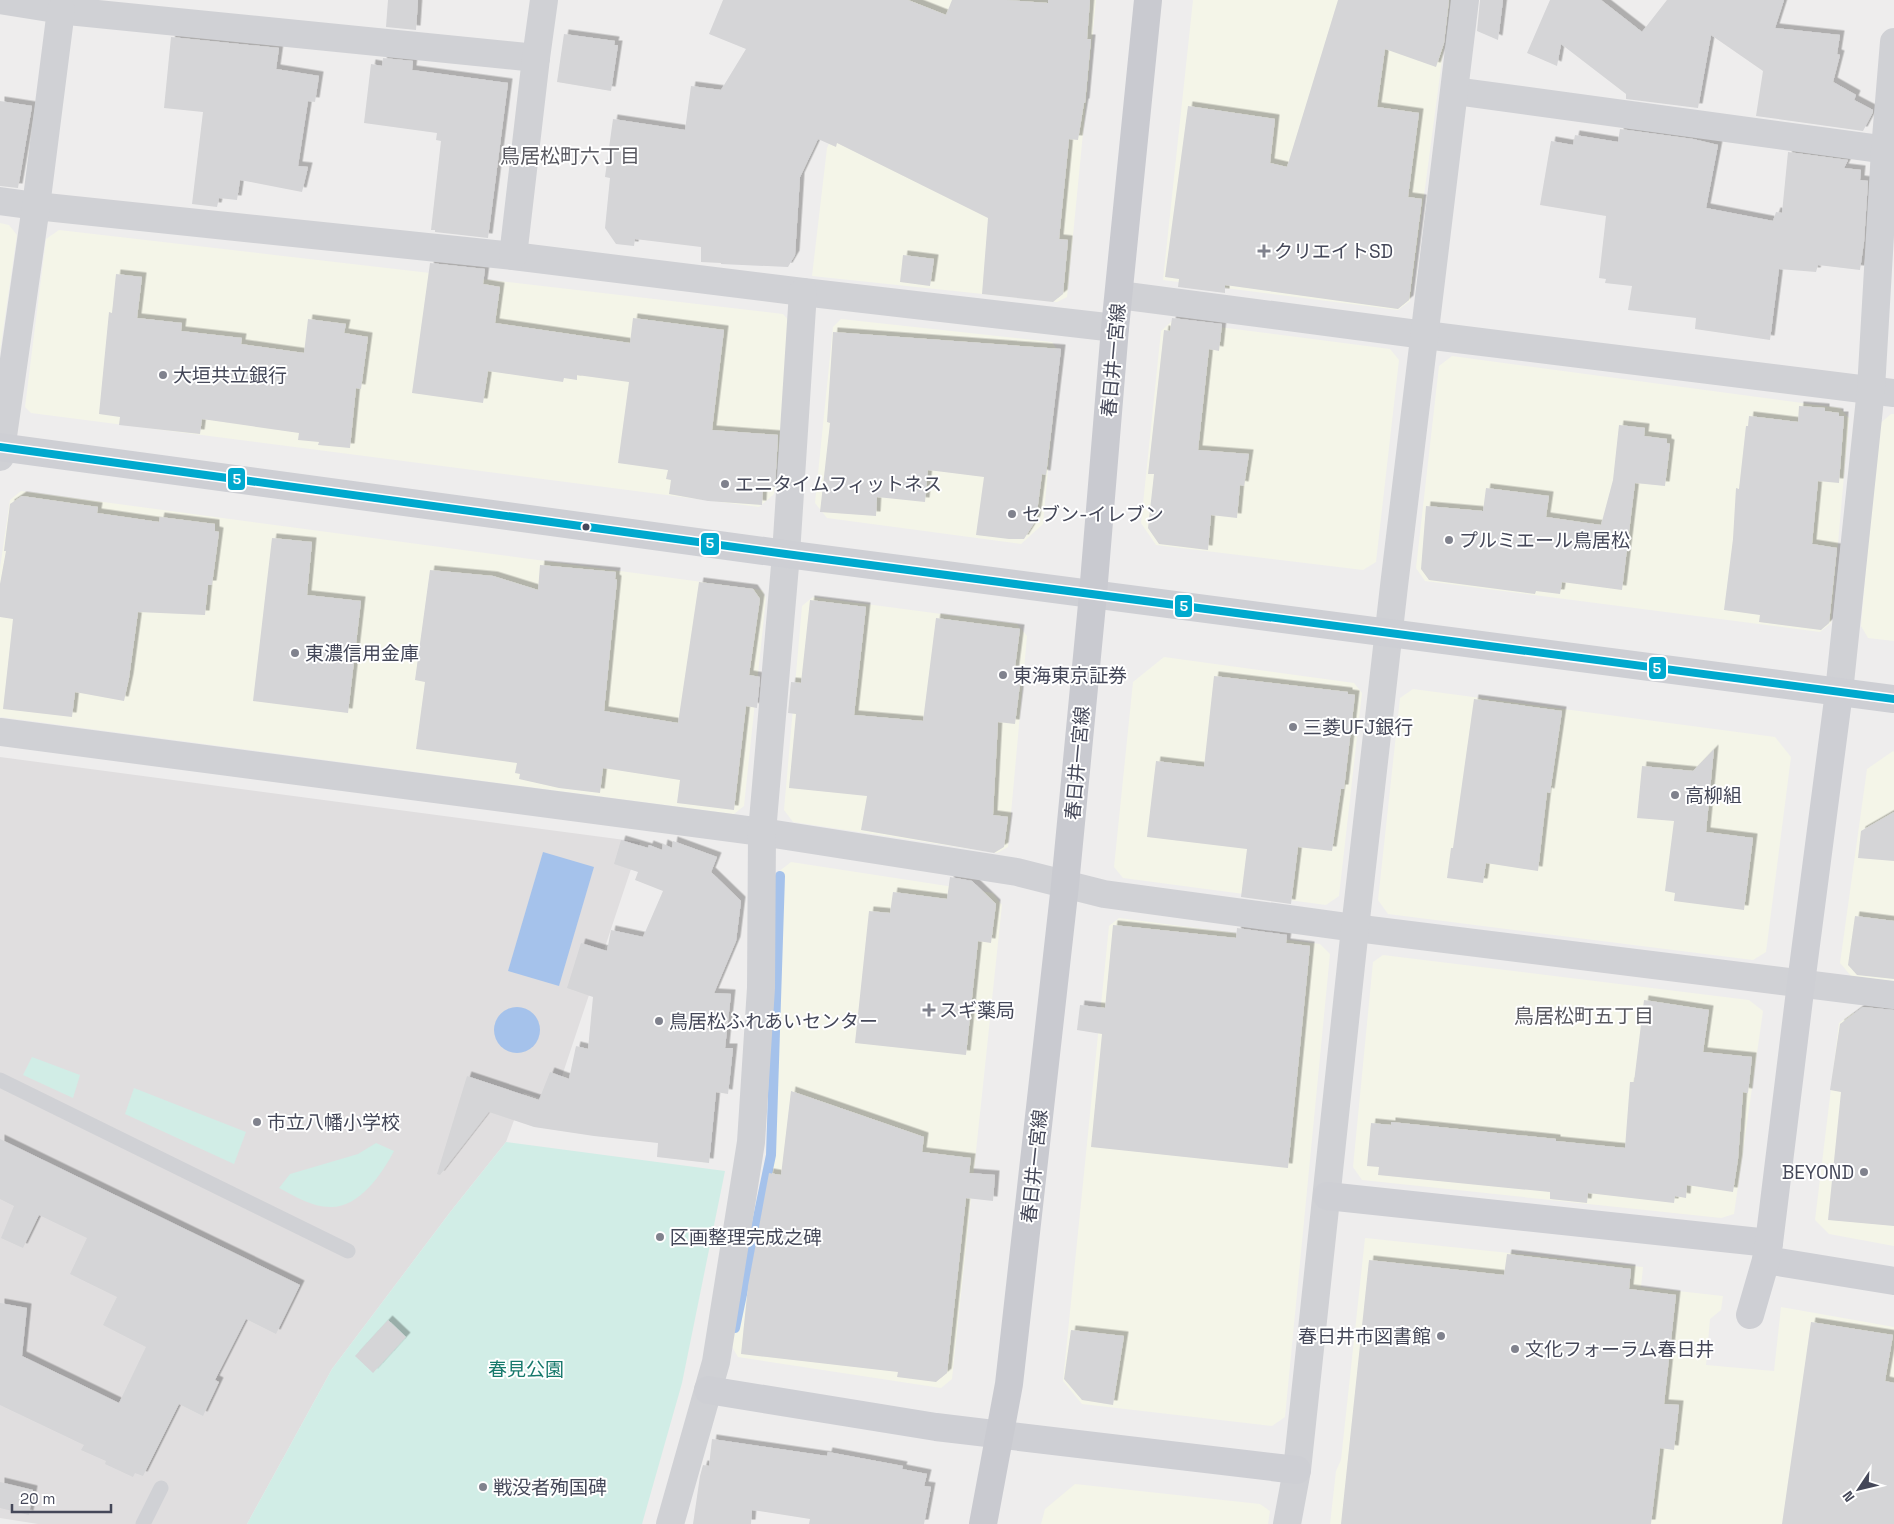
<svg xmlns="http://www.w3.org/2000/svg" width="1894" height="1524" font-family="'Space Grotesk','Noto Sans JP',sans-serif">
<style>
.commercial{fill:#f4f5e8}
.education{fill:#e0dedf}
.green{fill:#d1ede6}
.water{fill:#a5c2eb}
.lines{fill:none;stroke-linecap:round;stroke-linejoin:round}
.stream{stroke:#a5c2eb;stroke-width:10}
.building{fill:#d5d5d7;filter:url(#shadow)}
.lane{stroke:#d0d1d5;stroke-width:15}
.street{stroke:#d0d1d5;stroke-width:28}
.secondary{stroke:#cecfd4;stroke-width:28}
.primary{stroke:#c9cad0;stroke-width:28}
.bus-1-casing{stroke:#fff;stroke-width:11}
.bus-1{stroke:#00a9ce;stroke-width:8}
.poi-dot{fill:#80828d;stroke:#fff;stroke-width:2}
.bus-dot{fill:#454859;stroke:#fff;stroke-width:2}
.labels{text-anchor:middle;stroke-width:4;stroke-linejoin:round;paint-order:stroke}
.poi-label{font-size:19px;fill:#454859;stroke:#fff;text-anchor:start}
.street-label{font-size:19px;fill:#454859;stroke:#fff}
.park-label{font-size:19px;fill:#17796c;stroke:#fff}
.neighbourhood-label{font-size:20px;fill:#595961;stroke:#fff}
.line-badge{stroke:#fff;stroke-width:2}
.badge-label{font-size:14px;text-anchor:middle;font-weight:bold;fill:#fff}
</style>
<defs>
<filter id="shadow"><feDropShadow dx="4.5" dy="-4.5" stdDeviation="0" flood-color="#0004"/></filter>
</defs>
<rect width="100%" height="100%" fill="#eeeded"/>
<!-- commercial -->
<g class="commercial">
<path d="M895 0H1096L1067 297 1057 302 812 276 827 148Z"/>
<path d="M1193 0H1450L1410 301 1398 310 1163 280Z"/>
<path d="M0 223 9 225 17 235 0 352Z"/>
<path d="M59 230 783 314 792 324 774 494 759 507 31 413 25 407 46 239Z"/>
<path d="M841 319 1052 342 1059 352 1043 524 1021 544 827 518 815 503 833 327Z"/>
<path d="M1172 321 1390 349 1399 360 1376 562 1363 570 1156 545 1141 523 1161 331Z"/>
<path d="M1452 356 1840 408 1849 418 1831 623 1820 632 1425 581 1416 568 1439 366Z"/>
<path d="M1891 414H1894V641L1868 638 1861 626 1878 425Z"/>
<path d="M21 491 762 590 766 598 744 806 734 814 0 717V568L10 500Z"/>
<path d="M813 597 1017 624 1027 636 1008 847 997 853 793 822 784 810 802 606Z"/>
<path d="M1164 657 1354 683 1362 693 1339 896 1326 905 1123 878 1114 867 1133 682Z"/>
<path d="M1413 689 1775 737 1791 757 1766 952 1753 960 1388 914 1378 900 1400 698Z"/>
<path d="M1893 751 1894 752V981L1851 976 1840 963 1867 769Z"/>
<path d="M791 862 993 893 1002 905 952 1379 941 1388 738 1357 731 1345V1331L768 1148 777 873Z"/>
<path d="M1119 918 1320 944 1330 954 1285 1417 1272 1426 1082 1404 1063 1381 1109 926Z"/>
<path d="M1383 955 1749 1000 1763 1011 1734 1214 1721 1218 1362 1180 1353 1167 1373 962Z"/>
<path d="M1853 1013 1894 1019V1246L1829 1234 1815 1220 1839 1023Z"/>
<path d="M1365 1238 1643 1267 1641 1287 1723 1296 1721 1310 1710 1319 1706 1365 1774 1371 1781 1307 1894 1327V1524H1330L1336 1471 1341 1460Z"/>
<path d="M1075 1484 1260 1504 1270 1511 1268 1524H1041L1045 1509Z"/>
</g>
<!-- education -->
<path class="education" d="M0 757 640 842 553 1103 524 1093 506 1142 451 1211 332 1369 247 1524H38L0 1518Z"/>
<!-- green -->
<g class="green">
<path d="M32 1057 80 1075 73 1098 23 1075Z"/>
<path d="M134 1088 246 1132 234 1164 125 1114Z"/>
<path d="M506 1142 725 1171 682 1383 642 1524H247L332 1369 451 1211Z"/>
<path d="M376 1143 394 1151C382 1174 359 1208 330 1207 312 1207 294 1196 279 1188L290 1174 358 1154Z"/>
</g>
<!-- water -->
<g class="water">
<path d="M543 852 594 867 559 986 508 971Z"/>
<circle cx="517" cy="1030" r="23"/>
</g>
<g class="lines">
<!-- stream -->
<path class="stream" d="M735 1328 771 1155 780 876"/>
</g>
<!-- building -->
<g class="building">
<path d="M388 0H418L416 30 386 27Z"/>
<path d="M723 0H908L946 15 952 0H1006L1048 3V0H1090L1087 39H1091L1085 103H1084L1078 140 1069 139 1059 239 1068 240 1063 294 1053 302 982 294 988 218 837 143 836 147 818 139 800 177 795 255 788 267 721 264V263L701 262V247L635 239 634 246 616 244 605 228 610 178 605 177 613 119 685 130 691 86 721 90 746 49 709 34Z"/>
<path d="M1338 0H1449L1444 43 1436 67 1385 49 1377 107 1419 113 1408 197 1422 199 1409 300 1398 309 1225 285V293L1178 287 1179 279 1165 277 1188 106 1275 119 1270 163 1287 167Z"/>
<path d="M1480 0H1503L1498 40 1477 31Z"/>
<path d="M1550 0H1601L1642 32 1667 0H1784L1775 28 1840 35 1837 54 1840 55 1833 82 1856 95 1854 100 1873 110V112L1863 131 1756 116 1763 71 1711 35 1698 108 1626 99V94L1561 44 1557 66 1527 53Z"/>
<path d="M564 34 615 41 614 45H618L611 91 557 82Z"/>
<path d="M171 37 279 48 276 69 319 76 315 102 308 101 298 166 308 167 302 192 240 180 237 200 219 198 217 207 192 204 203 112 164 108Z"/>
<path d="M383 58 413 61 412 70 508 83 488 238 435 232V230H431L441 141 436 140 437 133 364 123 371 64 382 66Z"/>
<path d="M0 101 32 106 18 188 0 186Z"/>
<path d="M1620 129 1693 139 1718 145 1706 208 1773 221 1776 212 1782 213 1788 152 1848 160 1844 168 1861 170 1860 180 1868 181 1864 242 1860 270 1818 265 1816 272 1779 269 1770 340 1695 329 1696 318 1628 310 1632 286 1605 283 1606 279 1599 278 1606 216 1540 205 1551 141 1573 145 1575 135 1618 142Z"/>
<path d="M903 255 934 259 930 286 900 282Z"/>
<path d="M430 263 485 269 483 284 500 287 495 323 630 343 633 318 724 330 712 430 778 435 775 487H763L762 505 708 501 669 494 671 480 666 479 668 470 618 463 629 382 577 375V380L564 378 563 382 488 371 483 403 412 393Z"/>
<path d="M116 274 142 277 137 318 182 323 181 331 242 338 241 344 304 353 308 319 346 324 344 333 368 337 361 389 356 388 350 448 318 445 319 442 298 440 299 433 202 419 200 434 119 425 120 417 99 414 109 312 112 313Z"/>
<path d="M1172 318 1222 324 1219 351 1209 349 1198 450 1249 454 1244 486 1240 485 1237 518 1211 515 1208 550 1159 544 1148 528 1154 474H1148L1164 330 1170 331Z"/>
<path d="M833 332 1061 349 1046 475 1042 474 1036 520 1024 539H1009L976 535 984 477 928 470 925 502 877 497 876 516 820 512 830 423 827 422Z"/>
<path d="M1799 406 1825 408V411L1839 413V416H1844L1839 483 1818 481 1812 544 1837 548 1829 623 1821 630 1759 622 1760 615 1724 610 1733 539 1736 488 1739 489 1746 426H1748L1749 416 1798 422Z"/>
<path d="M1619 425 1645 428 1644 436 1667 439V443L1670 444 1665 486 1635 483 1622 590 1562 582 1560 594 1536 591 1535 594 1429 580 1421 569 1426 506 1483 511 1486 488 1549 496 1546 517 1601 525 1613 480Z"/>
<path d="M22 496 98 507 97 513 159 522 160 517 215 524V531L219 532 212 585H208L205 615 138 612 129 678 124 701 75 692 72 717 3 709 13 619 0 617V584L6 551H4L10 504Z"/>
<path d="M272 538 312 542 307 595 361 601 348 713 253 701Z"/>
<path d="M540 565 616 572 615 579 617 580 604 711 678 723 699 582 753 589 760 599 749 675 760 677 757 708 746 706 734 810 677 803 680 780 603 768 600 793 559 788 519 779 520 774 515 773 517 763 416 749 425 682 415 680 430 570 493 576 538 590Z"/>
<path d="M810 600 866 607 854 715 923 721 936 618 1020 629 1014 675 1021 676 1015 724 998 722 993 815 1008 817 1004 847 994 853 861 830 867 796 789 788 796 714 788 713 791 682 801 683Z"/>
<path d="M1214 676 1348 692V694L1355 695 1344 789H1341L1332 851 1298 847 1291 904 1241 897 1247 849 1147 837 1156 761 1204 767Z"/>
<path d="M1474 699 1562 711 1550 793 1547 792 1538 871 1486 863 1483 883 1447 878 1451 848H1453Z"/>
<path d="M1714 749 1706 832 1753 838 1744 910 1674 901 1675 893 1665 891 1674 821 1637 818 1642 766 1693 771Z"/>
<path d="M1894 812V861L1858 858 1861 831Z"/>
<path d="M621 840 648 848 649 845 662 850 663 844 672 848 673 841 717 857 711 872 741 901 736 941 714 993 731 994 725 1048H733L728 1094 716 1092 709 1163 657 1157 658 1143 594 1136 534 1127 489 1112 440 1175 437 1174 467 1076 539 1100 550 1072 569 1079 576 1046 588 1049 593 997 567 988 581 943 607 951 611 930 643 937 663 891 635 880 638 872 614 864Z"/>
<path d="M950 877 972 881 996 904 991 943 978 941 966 1055 855 1043 869 911 890 913 893 892 947 899Z"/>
<path d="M1855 916 1894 921V979L1857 975 1848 965Z"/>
<path d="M1113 925 1236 938 1237 928 1287 935 1286 943 1310 946 1288 1168 1091 1147 1102 1034 1077 1030 1080 1005 1105 1008Z"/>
<path d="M1644 1000 1709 1010 1703 1052 1752 1057 1748 1093 1743 1092 1738 1159 1733 1192 1687 1185 1686 1198 1675 1196 1674 1203 1588 1193 1587 1203 1550 1199V1192L1378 1175 1379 1167 1367 1166 1371 1123 1391 1125V1122L1556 1139V1141L1625 1148 1630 1082H1634Z"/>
<path d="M1863 1007 1894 1010V1226L1828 1220 1841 1092 1830 1090 1840 1024Z"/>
<path d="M791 1091 924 1137 922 1152 971 1158 969 1173 995 1175 993 1201 966 1198 947 1373 936 1382 897 1377 898 1372 741 1354 748 1286 769 1173 781 1175Z"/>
<path d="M0 1139 300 1285 276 1334 246 1319 215 1380 219 1382 203 1416 179 1404 143 1476 135 1473 133 1477 105 1464 106 1461 81 1450 84 1445 0 1405V1303L27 1308 22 1356 119 1403 146 1347 103 1325 117 1297 70 1274 87 1238 39 1215 23 1248 1 1238 14 1206 0 1199Z"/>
<path d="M1507 1254 1631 1269 1629 1289 1676 1295 1664 1404 1679 1405 1674 1450 1660 1448 1651 1524H1341L1369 1260 1504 1275Z"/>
<path d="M388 1320 406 1337 373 1373 355 1356Z"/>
<path d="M1811 1322 1893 1335 1885 1381 1894 1383V1524H1782Z"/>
<path d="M1071 1330 1124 1336 1113 1405 1082 1400 1064 1379Z"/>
<path d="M712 1439 827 1456 828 1452 903 1466 902 1469 927 1474 924 1486 931 1487 924 1524H809L810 1519 752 1510 751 1524H693L700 1476 703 1465 709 1466Z"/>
<path d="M0 1482 33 1490 29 1515 0 1508Z"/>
</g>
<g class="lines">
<!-- lane -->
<g class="lane">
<path d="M0 1080 348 1251"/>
<path d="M143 1524 161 1488"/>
</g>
<!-- street -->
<g class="street">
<path d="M0 0 68 11 536 58"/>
<path d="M1455 91 1894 151"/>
<path d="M0 201 36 206 513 256 803 292 1115 328"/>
<path d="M513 256 536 58 544 0"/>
<path d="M1119 295 1425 335 1894 393"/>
<path d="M0 457 36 206 61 10"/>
<path d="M1839 692 1871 389 1885 150 1894 42"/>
<path d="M0 732 762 832 1017 872 1104 894 1355 928 1894 995"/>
<path d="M670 1524 716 1362 751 1142 761 988 762 832 786 554 803 292"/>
<path d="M1287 1524 1297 1470 1355 928 1394 586 1465 0"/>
</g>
<!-- secondary -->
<g class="secondary">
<path d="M0 447 786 554 1894 699"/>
<path d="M1327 1196 1769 1243"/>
<path d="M1766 1260 1894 1281"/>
<path d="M1750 1315 1766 1260 1769 1243 1801 983 1839 692"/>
<path d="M708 1390 936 1427 1297 1470"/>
</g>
<!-- primary -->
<path class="primary" d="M983 1524 1009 1384 1065 885 1093 594 1115 328 1148 0"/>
<!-- bus-1 casing -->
<g class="bus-1-casing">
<path id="bus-1" d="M0 447 786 554 1894 699"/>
</g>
<!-- bus-1 -->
<use href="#bus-1" class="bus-1"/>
</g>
<!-- markers -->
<g class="poi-dot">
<path d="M1261.5 243.5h5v5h5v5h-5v5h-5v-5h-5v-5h5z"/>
<circle cx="163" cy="375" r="5"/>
<circle cx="725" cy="484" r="5"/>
<circle cx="1012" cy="514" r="5"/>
<circle cx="1449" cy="540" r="5"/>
<circle cx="295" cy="653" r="5"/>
<circle cx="1003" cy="675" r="5"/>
<circle cx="1293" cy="727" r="5"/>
<circle cx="1675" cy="795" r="5"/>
<path d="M926.5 1002.5h5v5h5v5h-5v5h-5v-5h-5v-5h5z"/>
<circle cx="659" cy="1021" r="5"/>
<circle cx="257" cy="1122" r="5"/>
<circle cx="1864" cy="1172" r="5"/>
<circle cx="660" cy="1237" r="5"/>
<circle cx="1441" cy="1336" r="5"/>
<circle cx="1515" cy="1349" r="5"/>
<circle cx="483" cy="1487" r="5"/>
</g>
<circle class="bus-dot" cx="586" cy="527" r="4.5"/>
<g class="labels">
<!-- poi labels -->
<g class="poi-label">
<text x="1274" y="258">クリエイトSD</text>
<text x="173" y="382">大垣共立銀行</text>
<text x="735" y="491">エニタイムフィットネス</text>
<text x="1022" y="521">セブン-イレブン</text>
<text x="1459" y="547">プルミエール鳥居松</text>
<text x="305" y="660">東濃信用金庫</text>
<text x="1013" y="682">東海東京証券</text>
<text x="1303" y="734">三菱UFJ銀行</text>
<text x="1685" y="802">高柳組</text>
<text x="939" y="1017">スギ薬局</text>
<text x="669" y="1028">鳥居松ふれあいセンター</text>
<text x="267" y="1129">市立八幡小学校</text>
<text x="1854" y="1179" text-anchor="end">BEYOND</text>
<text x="670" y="1244">区画整理完成之碑</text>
<text x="1431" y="1343" text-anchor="end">春日井市図書館</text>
<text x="1525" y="1356">文化フォーラム春日井</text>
<text x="493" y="1494">戦没者殉国碑</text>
</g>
<!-- street labels -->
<g class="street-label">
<text transform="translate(1113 360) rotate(-85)" y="7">春日井一宮線</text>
<text transform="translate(1077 763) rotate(-85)" y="7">春日井一宮線</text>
<text transform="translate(1034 1166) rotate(-84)" y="7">春日井一宮線</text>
</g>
<!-- park labels -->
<g class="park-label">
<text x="526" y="1376">春見公園</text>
</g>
<!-- neighbourhood labels -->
<g class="neighbourhood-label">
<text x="570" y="163">鳥居松町六丁目</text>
<text x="1584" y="1023">鳥居松町五丁目</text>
</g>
</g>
<g class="line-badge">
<rect x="227" y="467" width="19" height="24" rx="5" fill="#00a9ce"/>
<rect x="700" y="532" width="20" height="24" rx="5" fill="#00a9ce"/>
<rect x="1174" y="594" width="19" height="24" rx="5" fill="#00a9ce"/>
<rect x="1648" y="656" width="19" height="24" rx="5" fill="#00a9ce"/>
</g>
<g class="badge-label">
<text x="237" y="484">5</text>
<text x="710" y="548">5</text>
<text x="1184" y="611">5</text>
<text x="1657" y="673">5</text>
</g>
<!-- north arrow -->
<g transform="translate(1859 1489) rotate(235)" stroke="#ffffff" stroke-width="4" paint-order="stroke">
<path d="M0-4L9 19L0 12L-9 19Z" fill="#454859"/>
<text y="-8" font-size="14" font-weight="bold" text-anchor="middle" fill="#454859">N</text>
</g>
<!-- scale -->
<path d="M12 1504v8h99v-8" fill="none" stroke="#454859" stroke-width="2.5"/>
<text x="20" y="1504" font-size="15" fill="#454859" stroke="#ffffff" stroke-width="4" paint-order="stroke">20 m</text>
</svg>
